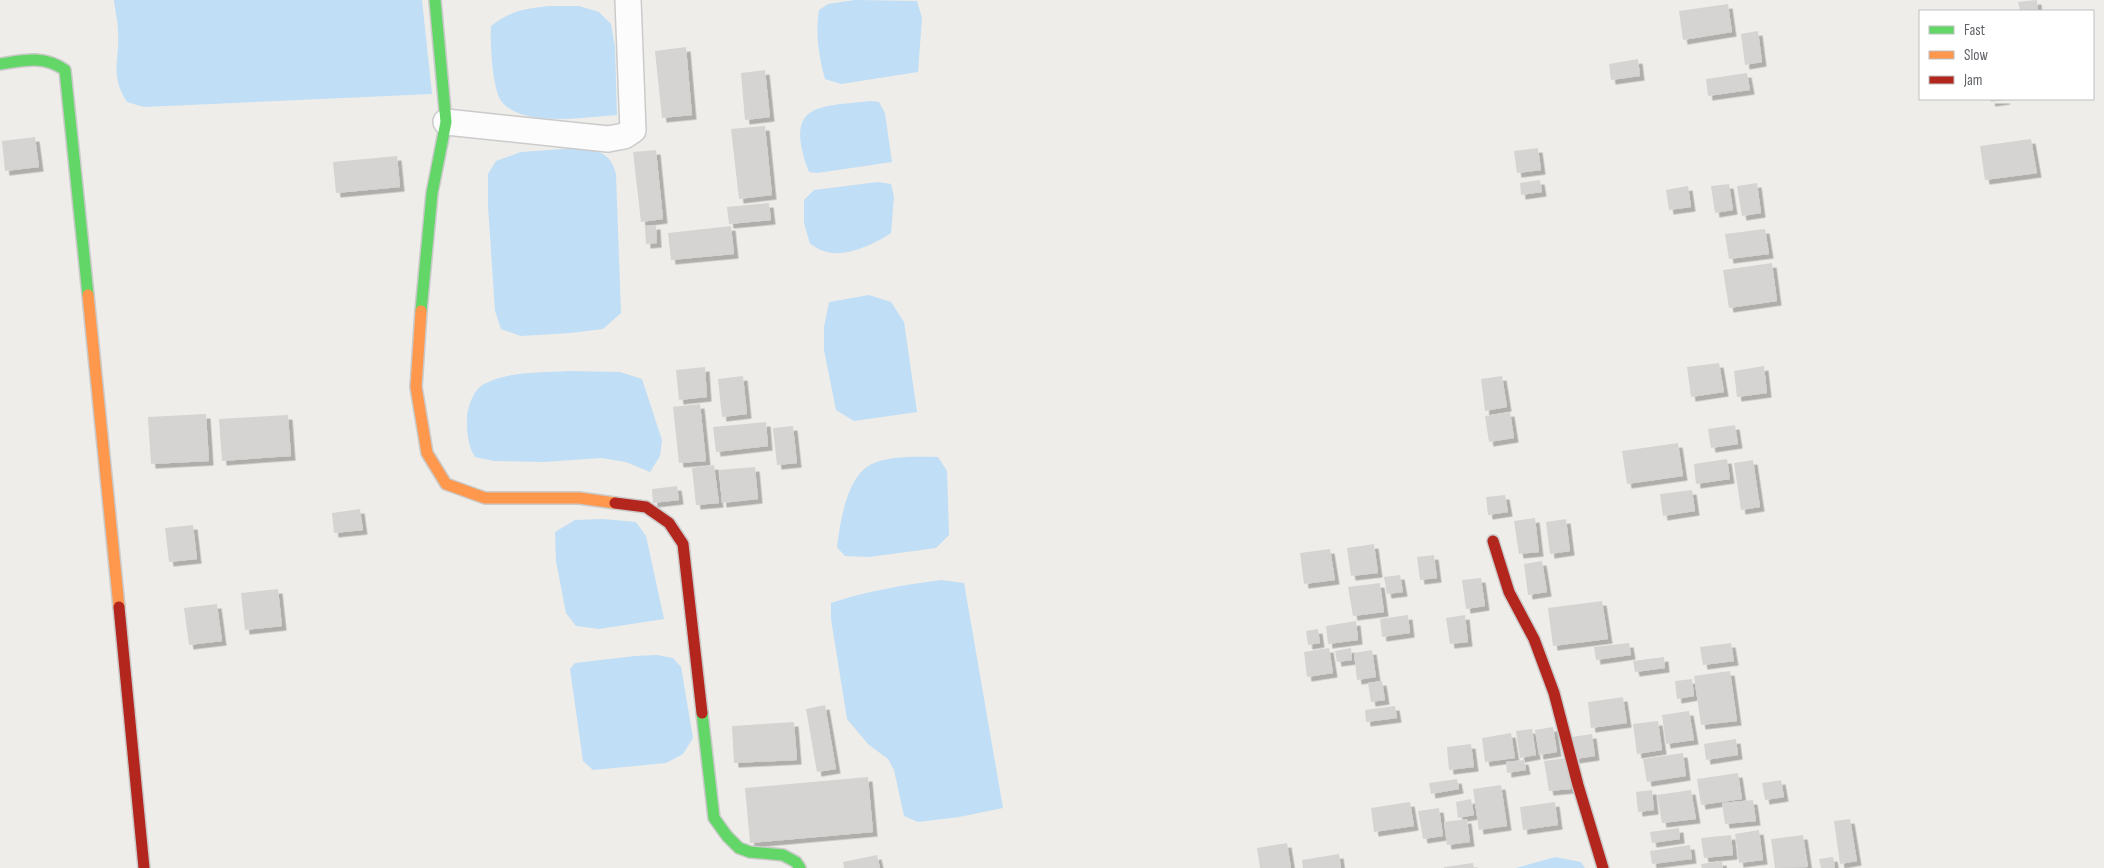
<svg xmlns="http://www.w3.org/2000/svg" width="2104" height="868" font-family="'Sofia Sans Condensed',sans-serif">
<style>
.water{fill:#c0def6}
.building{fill:#d5d4d2;filter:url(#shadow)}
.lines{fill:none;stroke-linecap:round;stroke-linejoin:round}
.street-casing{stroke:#cbcbcb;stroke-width:28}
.fast-casing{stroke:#cacaca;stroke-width:14}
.slow-casing{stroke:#cacaca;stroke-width:14}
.jam-casing{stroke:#cacaca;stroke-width:14}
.street{stroke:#fcfcfc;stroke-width:25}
.fast{stroke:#63d668;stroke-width:11}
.slow{stroke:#ff974d;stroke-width:11}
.jam{stroke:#b3261e;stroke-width:11}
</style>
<defs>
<filter id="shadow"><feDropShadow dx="4.5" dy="4.5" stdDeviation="0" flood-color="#0004"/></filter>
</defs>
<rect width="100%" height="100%" fill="#eeede9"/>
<!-- water -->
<g class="water">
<path d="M114 0H422L432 94 144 107 127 102C109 74 120 61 118 32 118 21 115 11 114 0Z"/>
<path d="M855 0 917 1 922 18 918 72 841 84 825 79C819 57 815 33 819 10L828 4Z"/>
<path d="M549 6H579L599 12 611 24 615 47 617 115C585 117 524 128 502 102 492 90 490 41 491 26 512 10 524 9 549 6Z"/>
<path d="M871 101 879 102 885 113 892 162 817 173 809 172C784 103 816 107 871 101Z"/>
<path d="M576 148C598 151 610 151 616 174L621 313 603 329 570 333 521 336 501 329 495 311 488 206V174L496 161 521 152Z"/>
<path d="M878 182 891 184 894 197 891 233C875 244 843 259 824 251 819 250 814 246 810 244L804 223V200L814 190Z"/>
<path d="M869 295 891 302 904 322 917 412 854 421 836 410 824 350V327L829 302Z"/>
<path d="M568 371 620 372 642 379 662 440 660 456 650 472 626 462 601 458 544 462 494 461 475 457C467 444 467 432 467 417 468 406 474 389 484 384 509 371 541 373 568 371Z"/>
<path d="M938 457 947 471 949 535 936 548 869 557 845 556 837 547C840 523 847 475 872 464 892 455 917 457 938 457Z"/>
<path d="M603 519 636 522 646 536 664 619 599 629 576 626 566 613 556 561 555 532 575 520Z"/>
<path d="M941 580 964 583 1003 808 959 817 918 822 904 816 894 770 888 759 868 744 847 719 831 619V603C867 591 903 585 941 580Z"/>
<path d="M657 655 673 658 681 667 693 738 683 754 666 763 593 770 583 761 570 669 575 663 635 656Z"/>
<path d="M1555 857 1581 862 1585 868H1516Z"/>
</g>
<!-- building -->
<g class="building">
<path d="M2037 0 2038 11H2020L2018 2Z"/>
<path d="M1728 4 1732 32 1683 40 1679 11Z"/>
<path d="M1758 31 1762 62 1745 65 1741 34Z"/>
<path d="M686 47 692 115 662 118 655 51Z"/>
<path d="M1638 59 1640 76 1611 80 1609 64Z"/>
<path d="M765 70 770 117 745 120 741 73Z"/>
<path d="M1747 73 1750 90 1708 96 1706 79Z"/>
<path d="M1990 99H2005L2006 100 1991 102Z"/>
<path d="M765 126 772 195 739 199 731 129Z"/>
<path d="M35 137 39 167 5 171 2 141Z"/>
<path d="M2031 139 2037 173 1985 180 1980 146Z"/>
<path d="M1538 148 1541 170 1517 173 1514 151Z"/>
<path d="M656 150 663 219 641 222 633 152Z"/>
<path d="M397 156 400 187 336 193 333 162Z"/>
<path d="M1540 180 1542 192 1521 195 1520 183Z"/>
<path d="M1757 183 1761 213 1742 216 1737 186Z"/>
<path d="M1729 184 1733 210 1715 213 1711 186Z"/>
<path d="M1688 186 1691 207 1669 210 1666 190Z"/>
<path d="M769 203 771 220 729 224 727 207Z"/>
<path d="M656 225 657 243 646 244 645 226Z"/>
<path d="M731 226 734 254 671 260 668 233Z"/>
<path d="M1765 229 1769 254 1729 259 1725 234Z"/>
<path d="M1772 263 1777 301 1729 308 1723 270Z"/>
<path d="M1719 363 1724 392 1691 397 1687 367Z"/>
<path d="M1764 366 1767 393 1737 397 1734 371Z"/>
<path d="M705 367 707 397 679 400 676 370Z"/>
<path d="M743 376 747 414 722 417 718 379Z"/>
<path d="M1502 376 1507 407 1485 411 1481 379Z"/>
<path d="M700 404 706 461 679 463 673 407Z"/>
<path d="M1510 412 1514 438 1489 442 1485 416Z"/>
<path d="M206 414 209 461 151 464 148 417Z"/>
<path d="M288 415 291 456 222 461 219 419Z"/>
<path d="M766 422 768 446 716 452 713 427Z"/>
<path d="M1735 425 1738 444 1711 448 1708 429Z"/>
<path d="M793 426 797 463 777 465 773 428Z"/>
<path d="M1678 443 1683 476 1627 484 1622 451Z"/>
<path d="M1727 459 1730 479 1696 484 1694 464Z"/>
<path d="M1753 460 1760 507 1741 510 1734 463Z"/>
<path d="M714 465 719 503 696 505 692 468Z"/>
<path d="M755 467 758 499 722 503 719 470Z"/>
<path d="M677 486 679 500 653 503 652 489Z"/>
<path d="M1692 490 1695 511 1663 516 1660 494Z"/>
<path d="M1505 495 1508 512 1488 515 1486 497Z"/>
<path d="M360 509 363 530 334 533 332 513Z"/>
<path d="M1535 518 1539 552 1519 554 1514 521Z"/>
<path d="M1566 519 1570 551 1550 554 1546 522Z"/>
<path d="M193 525 197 559 169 562 165 528Z"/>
<path d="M1374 544 1378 573 1351 576 1347 548Z"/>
<path d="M1330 549 1335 580 1304 584 1300 553Z"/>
<path d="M1434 555 1437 578 1420 580 1417 557Z"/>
<path d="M1542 561 1547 592 1528 595 1524 564Z"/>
<path d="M1400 575 1403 592 1387 594 1384 577Z"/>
<path d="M1481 578 1485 606 1466 609 1462 580Z"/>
<path d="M1380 583 1384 612 1353 616 1348 587Z"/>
<path d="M278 589 282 626 245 630 241 593Z"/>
<path d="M1602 601 1608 639 1553 646 1548 608Z"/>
<path d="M217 604 222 641 189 645 184 608Z"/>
<path d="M1408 615 1410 633 1382 637 1380 619Z"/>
<path d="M1465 615 1468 642 1450 644 1446 618Z"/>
<path d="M1356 621 1358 640 1328 644 1326 626Z"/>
<path d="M1318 629 1320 643 1308 645 1306 631Z"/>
<path d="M1629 643 1631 655 1596 660 1594 647Z"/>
<path d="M1731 643 1734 661 1703 665 1700 647Z"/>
<path d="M1329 648 1333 673 1307 677 1304 652Z"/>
<path d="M1351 648 1352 660 1337 662 1335 651Z"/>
<path d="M1372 650 1376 677 1357 680 1354 653Z"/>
<path d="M1664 657 1665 668 1635 672 1633 661Z"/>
<path d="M1730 671 1737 721 1701 725 1694 676Z"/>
<path d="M1692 679 1694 696 1677 699 1675 681Z"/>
<path d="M1382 681 1385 700 1371 702 1368 683Z"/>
<path d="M1623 697 1627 723 1591 728 1588 702Z"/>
<path d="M825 705 836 769 817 772 806 709Z"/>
<path d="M1395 706 1397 718 1366 722 1365 710Z"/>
<path d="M1689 711 1694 740 1666 744 1662 715Z"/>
<path d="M1658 721 1662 750 1637 754 1633 724Z"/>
<path d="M794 722 797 760 734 763 732 726Z"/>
<path d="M1553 727 1557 752 1539 755 1535 730Z"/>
<path d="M1532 729 1536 755 1520 758 1516 731Z"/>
<path d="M1511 733 1515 758 1485 762 1482 738Z"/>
<path d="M1592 734 1595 756 1575 759 1572 737Z"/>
<path d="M1736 739 1738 755 1706 760 1704 744Z"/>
<path d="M1471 744 1474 767 1449 770 1447 747Z"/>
<path d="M1683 753 1686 776 1647 782 1643 759Z"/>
<path d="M1567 758 1571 789 1549 791 1544 761Z"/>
<path d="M1524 760 1526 770 1507 773 1506 762Z"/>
<path d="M1738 773 1742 799 1701 805 1697 779Z"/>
<path d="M868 777 873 832 750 843 745 788Z"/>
<path d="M1457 779 1459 789 1431 794 1429 783Z"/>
<path d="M1781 780 1784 797 1765 800 1762 783Z"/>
<path d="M1501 785 1507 826 1479 830 1473 789Z"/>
<path d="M1652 790 1654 810 1638 812 1636 792Z"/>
<path d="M1691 790 1696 819 1662 823 1657 795Z"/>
<path d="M1471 799 1474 815 1458 818 1456 802Z"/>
<path d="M1753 800 1756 821 1725 824 1722 803Z"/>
<path d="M1410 802 1414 826 1374 832 1371 808Z"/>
<path d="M1555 802 1558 825 1523 830 1520 807Z"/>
<path d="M1439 808 1443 836 1423 839 1418 811Z"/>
<path d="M1467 819 1470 842 1447 845 1444 822Z"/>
<path d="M1850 819 1857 861 1840 864 1834 821Z"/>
<path d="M1679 828 1680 839 1652 843 1650 832Z"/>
<path d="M1759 830 1763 860 1739 863 1735 834Z"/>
<path d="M1731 835 1733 855 1704 858 1701 838Z"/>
<path d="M1803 835 1808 867 1775 868 1771 839Z"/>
<path d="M1287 843 1291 868H1260L1257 848Z"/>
<path d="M1690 845 1692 859 1652 864 1650 851Z"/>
<path d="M1339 854 1341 868H1303L1302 860Z"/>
<path d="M877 855 880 868H844L843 862Z"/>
<path d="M1833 857 1835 868H1821L1819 859Z"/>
<path d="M1722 861 1723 868H1702L1701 864Z"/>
<path d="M1473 863 1474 868H1444V867Z"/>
</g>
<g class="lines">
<!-- street casing -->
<g class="street-casing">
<path id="street" d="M446 122 608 139 624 136 633 130 628 0"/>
</g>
<!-- fast casing -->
<g class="fast-casing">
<g id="fast">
<path d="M0 64C24 60 44 55 65 70L88 295"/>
<path d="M421 311 432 193 446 122 435 0"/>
<path d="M702 713 714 818 727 836 739 848 750 852 783 855 796 862 800 868"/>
</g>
</g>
<!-- slow casing -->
<g class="slow-casing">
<g id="slow">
<path d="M88 295 119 607"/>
<path d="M421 311 416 387 427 453 446 484 485 498H579L615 503"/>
</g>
</g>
<!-- jam casing -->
<g class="jam-casing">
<g id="jam">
<path d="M615 503 646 507 669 523 683 544 702 713"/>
<path d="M1493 541 1509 592 1534 639 1554 693 1578 785 1603 868"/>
<path d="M119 607 144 868"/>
</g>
</g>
<!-- street -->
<use href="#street" class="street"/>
<!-- fast -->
<use href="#fast" class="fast"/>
<!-- slow -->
<use href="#slow" class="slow"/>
<!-- jam -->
<use href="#jam" class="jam"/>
</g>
<!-- legend -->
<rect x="1919" y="10" width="175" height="90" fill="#ffffff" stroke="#bfc0c2"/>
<rect x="1929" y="26" width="25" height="8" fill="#63d668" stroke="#bfc0c2"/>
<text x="1964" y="35" font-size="15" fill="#5f6267">Fast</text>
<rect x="1929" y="51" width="25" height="8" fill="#ff974d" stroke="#bfc0c2"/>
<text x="1964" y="60" font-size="15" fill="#5f6267">Slow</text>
<rect x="1929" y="76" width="25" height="8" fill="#b3261e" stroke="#bfc0c2"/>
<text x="1964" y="85" font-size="15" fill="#5f6267">Jam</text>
</svg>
